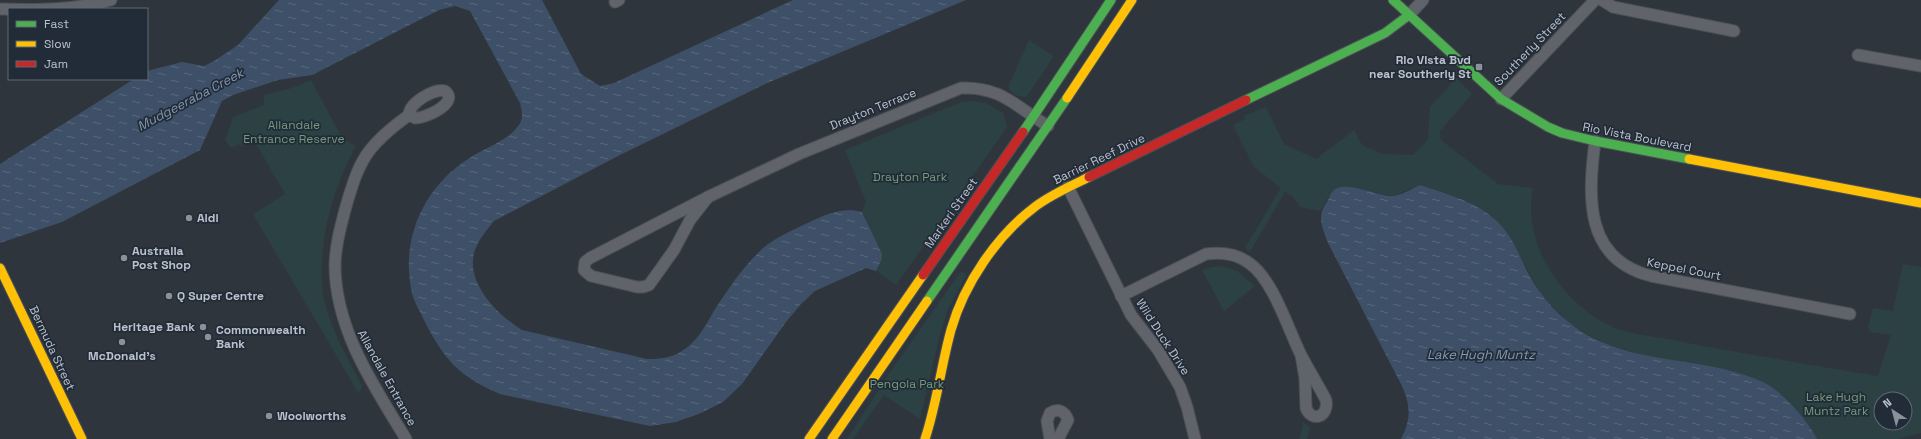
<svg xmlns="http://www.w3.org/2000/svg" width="1921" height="439" font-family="'Space Grotesk',sans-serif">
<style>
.park{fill:#2c4143;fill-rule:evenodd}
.water{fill:url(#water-ripples)}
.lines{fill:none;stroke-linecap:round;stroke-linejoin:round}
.street-casing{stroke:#4b5055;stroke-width:13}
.fast-casing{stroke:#4b5055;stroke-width:11}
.slow-casing{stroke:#4b5055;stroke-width:11}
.jam-casing{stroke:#4b5055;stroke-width:11}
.street{stroke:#60646a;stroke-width:11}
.fast{stroke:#4caf50;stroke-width:9}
.slow{stroke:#ffc107;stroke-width:9}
.jam{stroke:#c62828;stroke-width:9}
.poi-dot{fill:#8a919a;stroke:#222c38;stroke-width:1.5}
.labels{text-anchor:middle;stroke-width:3.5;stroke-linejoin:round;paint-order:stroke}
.street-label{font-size:12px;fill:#bbc2cc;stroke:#222c38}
.poi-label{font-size:12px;font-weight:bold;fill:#bbc2cc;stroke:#222c38;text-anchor:start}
.park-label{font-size:12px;fill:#739b7b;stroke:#222c38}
.water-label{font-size:13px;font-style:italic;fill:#8498b2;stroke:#222c38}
</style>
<defs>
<pattern id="water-ripples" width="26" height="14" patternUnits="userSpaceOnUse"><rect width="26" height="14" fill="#3e5067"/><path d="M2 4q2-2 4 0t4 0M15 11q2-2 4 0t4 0" fill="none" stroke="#58687c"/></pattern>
</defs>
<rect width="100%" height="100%" fill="#2f353c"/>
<!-- park -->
<g class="park">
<path d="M1029 40 1054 56 1027 96C1020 98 1011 94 1008 87Z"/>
<path d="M1456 78 1472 94 1440 131 1441 140 1498 184 1533 188C1522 242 1559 298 1605 323 1626 335 1655 336 1678 341 1745 354 1811 365 1878 376L1891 335 1871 332 1868 327 1873 308 1893 311 1903 264 1921 267V433L1898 439H1817L1810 427 1739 373 1648 356 1606 344 1571 325 1542 296 1516 249 1491 215 1458 197 1420 185 1393 196 1370 192 1332 191 1320 211 1300 207 1293 197 1285 192 1250 252 1245 248 1281 188 1254 167 1233 125 1245 119 1244 116 1266 107 1284 144 1316 159 1354 130 1362 145 1382 154 1413 155 1428 139 1430 107ZM1881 399H1905V423H1881Z"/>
<path d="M311 80 342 138 356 146C335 185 321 230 322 274 322 281 322 289 323 296 330 328 346 356 362 385L359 394 253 214 285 194 254 140 241 147 239 144 231 148 225 140 233 117 264 105V95L292 88Z"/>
<path d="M972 101 986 103 1004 114 1007 127 896 285 876 271 881 261 865 216 862 212 866 202 845 150 961 102Z"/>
<path d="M1224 266 1237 271 1255 286 1224 311 1202 270 1212 267Z"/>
<path d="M961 271 967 274 948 309 939 338 920 419 884 395 853 439H847L889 374Z"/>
<path d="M1303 422 1310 428 1307 439H1300Z"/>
</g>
<!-- water -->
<g class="water">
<path d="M279 0H542L581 74 600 86 614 83 793 0H966L765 84 620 155 494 221C486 231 478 240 474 253 466 284 499 316 522 330L647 359C659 359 672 358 682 351 699 341 707 322 717 306 730 287 743 267 760 251 773 238 793 230 810 222 826 214 844 207 862 212L882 254 881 261 876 271 866 268 815 291 801 304 786 322 742 384 723 402 701 413 676 422 650 426 500 394C460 377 444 360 424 320 420 311 414 302 412 293 400 240 423 188 468 159 484 148 507 142 518 126 524 119 522 111 520 103L470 11 455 6 439 10 312 75 278 80 233 95 222 101 200 150 62 222 0 243V164L134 79H147V71L182 62 204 66 214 61 238 45Z"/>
<path d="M1420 185C1448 194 1485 204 1504 229 1514 241 1520 257 1527 271 1541 298 1562 321 1589 336 1643 365 1708 357 1763 382 1782 391 1808 421 1817 439H1401C1411 419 1411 407 1402 386L1327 241C1321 223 1317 216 1328 200 1329 198 1330 194 1332 192 1343 178 1376 196 1391 196 1401 196 1411 189 1420 185Z"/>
</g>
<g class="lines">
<!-- street casing -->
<g class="street-casing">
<g id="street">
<path d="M1602 0 1613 7 1734 31"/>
<path d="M615 2 619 0"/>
<path d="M0 9C37 10 75 10 111 0"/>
<path d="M1409 15 1423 0"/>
<path d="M1858 55 1921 66"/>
<path d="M1501 99 1595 0"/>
<path d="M1595 141C1588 197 1584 259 1651 276L1850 314"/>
<path d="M1068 187 1131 315 1158 350 1180 387 1187 407 1195 439"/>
<path d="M708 197 799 154 961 88C1001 86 1016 107 1048 126"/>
<path d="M708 197 690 220 674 250 649 285 643 287H637L591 276 584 270 585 262 590 258Z"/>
<path d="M1121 296 1206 254C1221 252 1236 253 1249 263 1273 279 1288 329 1301 355 1309 370 1318 385 1326 400 1329 417 1312 423 1306 408L1305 378 1301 355"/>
<path d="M406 439C374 386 336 331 335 267 335 248 340 229 345 210 359 160 366 146 409 115 409 103 434 88 445 91 460 103 424 119 415 118L409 115"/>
<path d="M1050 439 1047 421 1050 413C1058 408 1065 411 1068 420L1058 439"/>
</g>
</g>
<!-- fast casing -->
<g class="fast-casing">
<g id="fast">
<path d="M1393 0 1501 99 1548 127 1562 133 1595 141 1689 159"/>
<path d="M1246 100 1385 33 1409 15"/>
<path d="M1023 132 1111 0"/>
<path d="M927 301 1067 98"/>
</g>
</g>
<!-- slow casing -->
<g class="slow-casing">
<g id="slow">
<path d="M1067 98 1132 0"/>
<path d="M1689 159 1921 203"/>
<path d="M0 268 82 439"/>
<path d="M809 439 923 275"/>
<path d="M832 439 927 301"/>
<path d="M925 439C937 403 941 366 951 330 964 284 997 235 1036 206 1052 194 1071 186 1089 177"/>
</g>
</g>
<!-- jam casing -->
<g class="jam-casing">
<g id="jam">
<path d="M1089 177 1246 100"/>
<path d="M923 275 1023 132"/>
</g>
</g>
<!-- street -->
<use href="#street" class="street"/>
<!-- fast -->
<use href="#fast" class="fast"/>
<!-- slow -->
<use href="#slow" class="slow"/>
<!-- jam -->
<use href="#jam" class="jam"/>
</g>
<!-- markers -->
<g class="poi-dot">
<rect x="1475" y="63" width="8" height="8" rx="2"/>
<circle cx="189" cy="218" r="4"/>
<circle cx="124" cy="258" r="4"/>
<circle cx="169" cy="296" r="4"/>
<circle cx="203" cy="327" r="4"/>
<circle cx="208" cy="337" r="4"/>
<circle cx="122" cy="342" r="4"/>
<circle cx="269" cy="416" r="4"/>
</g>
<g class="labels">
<!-- street labels -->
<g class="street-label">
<text transform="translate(1530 49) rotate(-46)" y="4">Southerly Street</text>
<text transform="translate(873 109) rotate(-22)" y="4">Drayton Terrace</text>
<text transform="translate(1637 137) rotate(11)" y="4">Rio Vista Boulevard</text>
<text transform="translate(1099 159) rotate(-26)" y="4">Barrier Reef Drive</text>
<text transform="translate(951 213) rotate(-55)" y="4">Markeri Street</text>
<text transform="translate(1684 269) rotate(11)" y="4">Keppel Court</text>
<text transform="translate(1163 337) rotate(57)" y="4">Wild Duck Drive</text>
<text transform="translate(52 348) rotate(65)" y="4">Bermuda Street</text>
<text transform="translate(387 378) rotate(61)" y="4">Allandale Entrance</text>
</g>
<!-- poi labels -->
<g class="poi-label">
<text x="1471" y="64" text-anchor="end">Rio Vista Bvd<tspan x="1471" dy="14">near Southerly St</tspan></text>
<text x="197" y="222">Aldi</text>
<text x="132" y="255">Australia<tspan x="132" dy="14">Post Shop</tspan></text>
<text x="177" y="300">Q Super Centre</text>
<text x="195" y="331" text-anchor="end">Heritage Bank</text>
<text x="216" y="334">Commonwealth<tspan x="216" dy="14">Bank</tspan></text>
<text x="122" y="360" text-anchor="middle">McDonald's</text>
<text x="277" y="420">Woolworths</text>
</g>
<!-- park labels -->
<g class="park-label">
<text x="294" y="129">Allandale<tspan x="294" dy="14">Entrance Reserve</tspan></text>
<text x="910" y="181">Drayton Park</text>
<text x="907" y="388">Pengola Park</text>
<text x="1836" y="401">Lake Hugh<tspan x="1836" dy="14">Muntz Park</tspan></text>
</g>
<!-- water labels -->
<g class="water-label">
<text transform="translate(190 99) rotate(-28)" y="5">Mudgeeraba Creek</text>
<text x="1481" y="359">Lake Hugh Muntz</text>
</g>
</g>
<!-- legend -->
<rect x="8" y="8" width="140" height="72" fill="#222c38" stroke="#5f6873"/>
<rect x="16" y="21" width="20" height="6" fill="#4caf50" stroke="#5f6873"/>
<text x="44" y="28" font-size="12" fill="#bbc2cc">Fast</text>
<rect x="16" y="41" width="20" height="6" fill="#ffc107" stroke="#5f6873"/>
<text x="44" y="48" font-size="12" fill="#bbc2cc">Slow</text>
<rect x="16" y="61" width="20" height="6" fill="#c62828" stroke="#5f6873"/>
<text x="44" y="68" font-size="12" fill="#bbc2cc">Jam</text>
<!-- north arrow -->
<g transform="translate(1893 411) rotate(324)"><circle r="19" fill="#222c38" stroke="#5f6873"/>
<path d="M0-3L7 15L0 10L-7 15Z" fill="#8a919a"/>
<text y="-6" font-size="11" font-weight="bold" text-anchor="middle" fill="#bbc2cc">N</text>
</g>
</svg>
